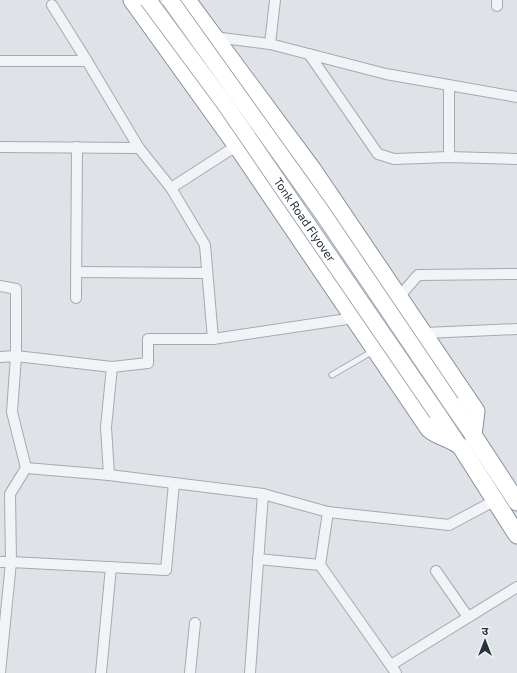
<svg xmlns="http://www.w3.org/2000/svg" width="517" height="673" font-family="'Exo 2','Noto Sans Devanagari',sans-serif">
<style>
.lines{fill:none;stroke-linecap:round;stroke-linejoin:round}
.service-casing{stroke:#a5aab2;stroke-width:7}
.minor-casing{stroke:#a5aab2;stroke-width:12}
.primary-casing{stroke:#9fa7b3;stroke-width:18}
.trunk-casing{stroke:#87909e;stroke-width:19}
.service{stroke:#f2f3f6;stroke-width:5}
.minor{stroke:#f2f3f6;stroke-width:10}
.primary{stroke:#fff;stroke-width:16}
.trunk{stroke:#fff;stroke-width:17}
.primary-bridge-casing{stroke:#9fa7b3;stroke-width:18;stroke-linecap:butt}
.primary-bridge{stroke:#fff;stroke-width:16}
.labels{text-anchor:middle;stroke-width:3.5;stroke-linejoin:round;paint-order:stroke}
.street-label{font-size:12px;fill:#29303e;stroke:#eff1f5}
</style>
<rect width="100%" height="100%" fill="#dfe3e8"/>
<g class="lines">
<!-- service casing -->
<g class="service-casing">
<path id="service" d="M332 375 373 351"/>
</g>
<!-- minor casing -->
<g class="minor-casing">
<g id="minor">
<path d="M497 0V6"/>
<path d="M52 5 87 61"/>
<path d="M214 37 270 44 386 74 517 97"/>
<path d="M270 44 275 0"/>
<path d="M309 54 378 154 394 159 449 157 517 159"/>
<path d="M0 61H87L139 148"/>
<path d="M449 85V157"/>
<path d="M0 147 139 148 171 188 230 150 239 149"/>
<path d="M171 188 205 245 213 339"/>
<path d="M76 272 207 273"/>
<path d="M0 286 16 289V356L112 367 106 427 109 475"/>
<path d="M399 297 418 275 517 274"/>
<path d="M76 298 77 147"/>
<path d="M425 333 517 329"/>
<path d="M0 357 16 356 12 412 26 468 10 494 11 562H0"/>
<path d="M112 367 148 363V339H213L354 318"/>
<path d="M26 468 109 475 263 494 328 512 449 525 494 501"/>
<path d="M258 559 320 565 396 673"/>
<path d="M320 565 328 512"/>
<path d="M436 571 468 617"/>
<path d="M391 665 517 587"/>
<path d="M0 673 11 562 166 570 174 483"/>
<path d="M101 673 111 567"/>
<path d="M190 673 195 623"/>
<path d="M250 673 263 494"/>
</g>
</g>
<!-- primary casing -->
<g class="primary-casing">
<g id="primary">
<path d="M451 403 473 435"/>
<path d="M437 413 457 443"/>
</g>
</g>
<!-- trunk casing -->
<g class="trunk-casing">
<g id="trunk">
<path d="M132 0 239 149 429 429C439 438 452 438 461 447L517 535"/>
<path d="M187 0 313 170 476 411 473 435 517 502"/>
</g>
</g>
<!-- service -->
<use href="#service" class="service"/>
<!-- minor -->
<use href="#minor" class="minor"/>
<!-- primary -->
<use href="#primary" class="primary"/>
<!-- trunk -->
<use href="#trunk" class="trunk"/>
<!-- primary-bridge casing -->
<g class="primary-bridge-casing">
<g id="primary-bridge">
<path id="s1" d="M148 0 225 104 437 413"/>
<path d="M170 0 321 211 451 403"/>
</g>
</g>
<!-- primary-bridge -->
<use href="#primary-bridge" class="primary-bridge"/>
</g>
<g class="labels">
<!-- street labels -->
<g class="street-label">
<text dy="4" stroke="none"><textPath href="#s1" startOffset="270">Tonk Road Flyover</textPath></text>
</g>
</g>
<!-- north arrow -->
<g transform="translate(485 641)" stroke="#eff1f5" stroke-width="3" paint-order="stroke">
<path d="M0-3L7 15L0 10L-7 15Z" fill="#29303e"/>
<text y="-6" font-size="11" font-weight="bold" text-anchor="middle" fill="#29303e">उ</text>
</g>
</svg>
